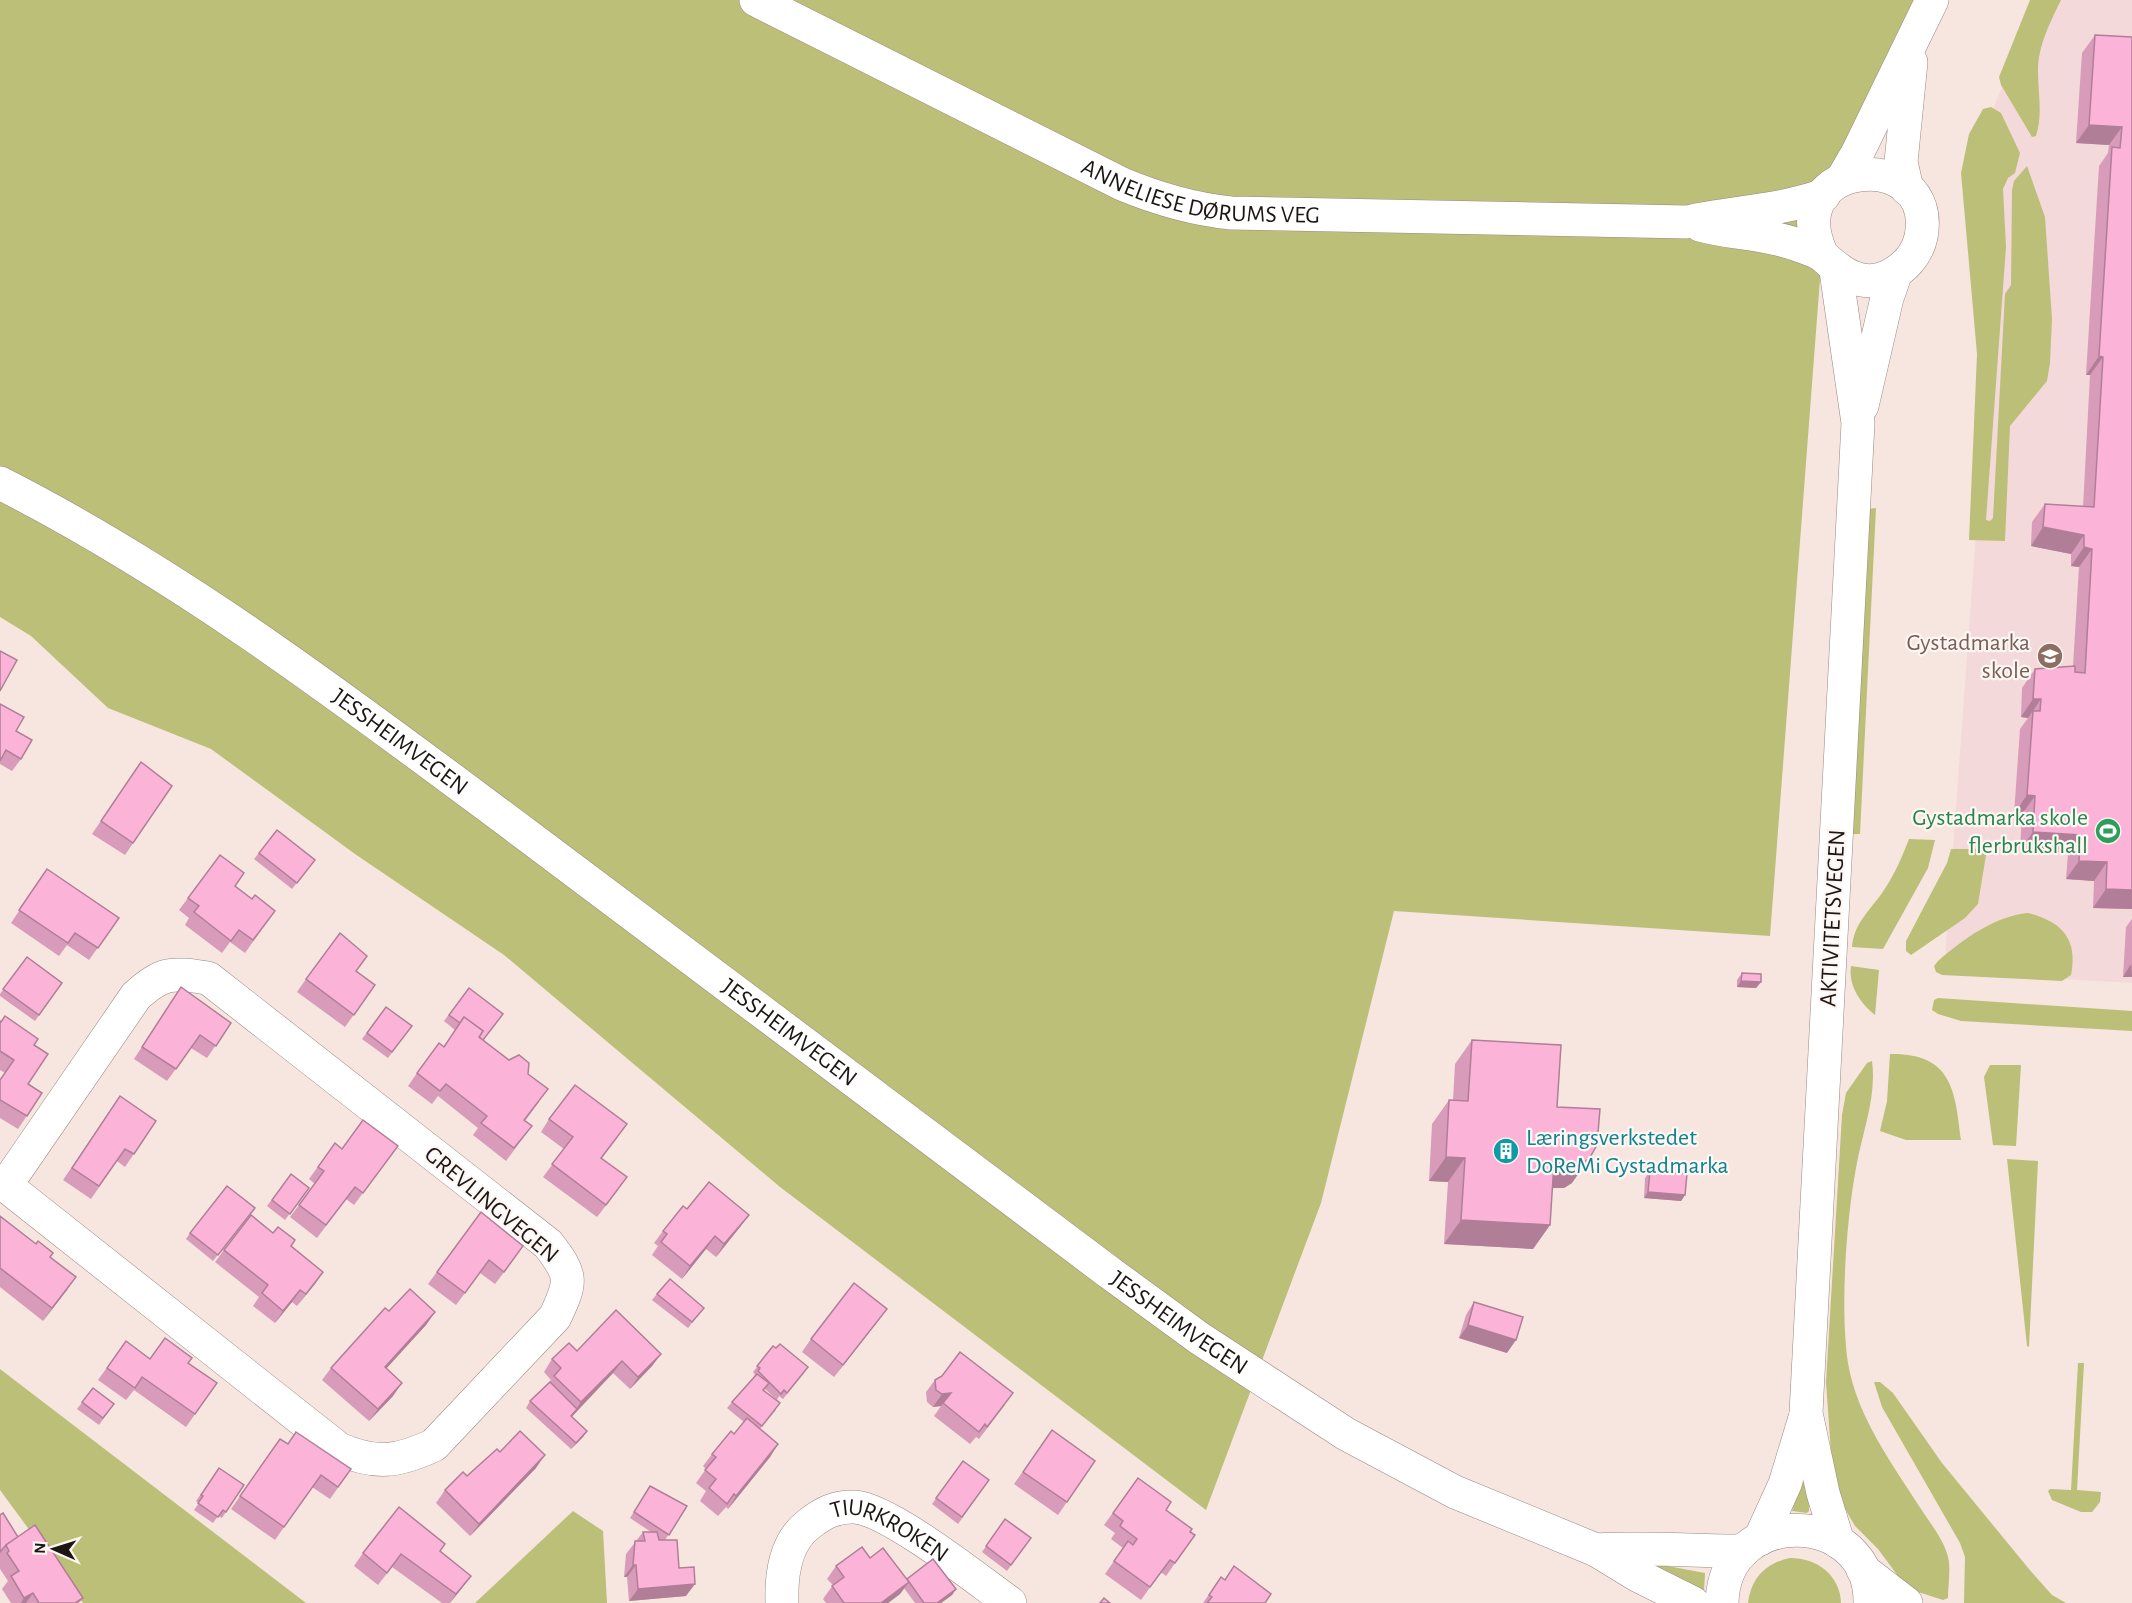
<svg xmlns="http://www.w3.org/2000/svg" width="2132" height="1603" font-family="'Alegreya Sans',sans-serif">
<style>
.education{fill:#f4d9da}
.green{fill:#bcbf77}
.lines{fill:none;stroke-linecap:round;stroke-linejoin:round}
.minor-casing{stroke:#988982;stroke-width:34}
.major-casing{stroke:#988982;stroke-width:34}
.minor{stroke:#fff;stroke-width:33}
.major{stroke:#fff;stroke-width:33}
.wall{fill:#d89bba}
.shaded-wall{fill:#b07e97}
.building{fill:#fbb4d8;stroke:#b07e97;stroke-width:1.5}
.labels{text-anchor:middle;stroke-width:4.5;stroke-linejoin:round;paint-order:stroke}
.street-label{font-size:24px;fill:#1c1614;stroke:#fdf6f3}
.education-label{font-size:24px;fill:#785e54;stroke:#fdf6f3;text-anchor:end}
.leisure-label{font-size:24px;fill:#27864d;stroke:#fdf6f3;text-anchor:end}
.culture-label{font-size:24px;fill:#0d838f;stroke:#fdf6f3;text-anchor:start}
</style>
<rect width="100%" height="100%" fill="#f7e6df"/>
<!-- education -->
<path class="education" d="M2058 0H2132V983L1944 972 1990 341 1967 172 2016 53Z"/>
<!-- green -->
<g class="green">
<path d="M0 0H1916L1826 200 1770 936 1394 911 1321 1203 1206 1510 780 1187 504 955 355 854 211 749 108 708 31 636 0 617Z"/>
<path d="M2030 0H2061C2050 23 2038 45 2038 71 2038 94 2043 114 2036 136L2032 137 2001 85 1999 77Z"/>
<path d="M1991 107 2001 113 2020 153 2015 173 2008 178 2003 189 2006 247 1986 520 1990 521 1993 518 2005 294 2011 285 2012 190 2014 181 2027 166 2045 217 2052 319 2050 363 2047 381 2010 426 2005 541 1969 540 1977 354 1961 173 1969 134 1983 109Z"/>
<path d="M1876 508 1860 834H1853L1869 509Z"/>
<path d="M1909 839 1935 840 1928 868 1883 949 1852 947C1854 922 1871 910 1884 890 1895 874 1902 857 1909 839Z"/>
<path d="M1951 849H1987L1978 904 1965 918 1911 955 1906 951V941L1947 863Z"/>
<path d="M2028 913C2062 922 2078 939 2071 975L2062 981 1942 975 1936 972 1934 966 1938 961C1963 939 1995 916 2028 913Z"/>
<path d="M1851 966 1879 970 1875 1015C1860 1003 1848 985 1851 966Z"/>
<path d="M1938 998 2132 1011V1031L1961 1021 1938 1014 1932 1010 1934 1000Z"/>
<path d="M1890 1054C1952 1053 1955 1090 1961 1140H1906L1880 1131 1887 1101Z"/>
<path d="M1872 1061C1877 1097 1862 1133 1856 1168 1846 1222 1840 1310 1848 1363 1857 1417 1893 1465 1921 1509 1930 1523 1944 1540 1948 1557 1951 1569 1948 1585 1948 1598L1943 1600 1912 1590 1904 1584 1878 1549 1855 1526 1844 1507 1832 1467 1826 1382 1842 1115 1846 1093 1867 1063Z"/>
<path d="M1990 1065H2021L2016 1146 1993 1145 1984 1077Z"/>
<path d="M2007 1159 2038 1161 2029 1347 2027 1346Z"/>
<path d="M2078 1363H2084L2077 1490 2101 1492 2100 1502 2092 1512H2081L2052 1500 2048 1491 2050 1489 2071 1490Z"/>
<path d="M0 1369 306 1603H83L0 1490Z"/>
<path d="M1874 1382H1880L1893 1393 1942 1463 2029 1569 2052 1595 2066 1603H1964L1965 1557 1960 1543 1882 1407Z"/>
<path d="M1808 1452 1809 1511 1807 1513 1792 1511Z"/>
<path d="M573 1511 603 1531 607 1603H475Z"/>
<path d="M1790 1558C1817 1558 1840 1575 1841 1603H1748C1751 1578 1766 1563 1790 1558Z"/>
<path d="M1646 1562 1705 1573 1704 1592Z"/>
</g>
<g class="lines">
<!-- minor casing -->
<g class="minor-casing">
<g id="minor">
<path id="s1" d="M756 0 1122 184C1158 199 1192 209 1231 213L1687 222C1733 212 1780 211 1824 195"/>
<path d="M1843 178 1858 152 1932 0"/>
<path d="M1907 189 1901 162 1911 62"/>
<path d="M1700 225C1732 234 1766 233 1798 245 1805 248 1817 251 1823 256 1841 273 1861 288 1887 277 1904 269 1917 255 1921 237 1939 145 1776 157 1822 255"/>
<path d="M1836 271 1858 423 1806 1413 1823 1493 1838 1542"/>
<path d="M1862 406 1887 298 1896 272"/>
<path d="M0 1181 339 1449C376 1465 398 1462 434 1445L555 1317C572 1281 573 1276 548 1244L208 978C172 973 164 971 136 996L6 1185"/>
<path d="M1760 1539 1785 1484 1805 1418"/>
<path id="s2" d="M782 1603C781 1575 785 1542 809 1524 823 1513 836 1506 855 1507 890 1510 978 1580 1010 1603"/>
</g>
</g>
<!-- major casing -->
<g class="major-casing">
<g id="major">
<path id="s3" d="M0 483C187 578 356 708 524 833 720 979 915 1126 1110 1273L1199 1338 1346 1434 1455 1492 1596 1550 1637 1575 1693 1603"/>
<path d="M1596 1550C1645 1547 1694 1551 1743 1551"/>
<path d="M1863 1570 1906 1603"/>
<path d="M1722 1603C1724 1504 1872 1508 1870 1603"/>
</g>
</g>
<!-- minor -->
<use href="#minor" class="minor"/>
<!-- major -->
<use href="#major" class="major"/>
</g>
<!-- wall -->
<g class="wall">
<path d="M2095 35 2132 37V909L2093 908 2094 881 2066 879 2068 853 2020 850 2022 814H2014L2020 729 2028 718 2021 717 2022 688 2035 669 2073 666 2079 567 2071 566V554L2031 546 2032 522 2045 504 2083 507 2090 375H2086L2099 166 2108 153 2109 145 2076 143 2082 53Z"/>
<path d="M0 704 16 731 21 759 12 771 0 764Z"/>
<path d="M141 762 172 786 125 855 92 834Z"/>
<path d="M259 853 315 860 292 889 254 859Z"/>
<path d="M47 869 119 918 89 960 67 945 59 956 11 923Z"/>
<path d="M235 886 252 899 275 911 245 953 230 942 222 953 185 925 189 918 179 910 188 898Z"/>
<path d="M2132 919V977H2123L2126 927Z"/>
<path d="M27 957 62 983 35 1021 0 996V994Z"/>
<path d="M356 971 375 985 345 1027 297 992 306 979Z"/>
<path d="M1742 973 1761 982 1756 988 1737 987V980Z"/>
<path d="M181 987 231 1023 207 1058 191 1048 167 1081 134 1059Z"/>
<path d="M469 988 483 1040 528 1074 539 1102 525 1121 532 1126 506 1161 473 1135 478 1128 438 1096 432 1104 408 1086 417 1073 444 1046 455 1030 444 1021Z"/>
<path d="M386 1007 412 1026 388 1058 362 1039Z"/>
<path d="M0 1021 34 1045 28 1084 42 1093 18 1129 0 1118V1080L5 1073 0 1070Z"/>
<path d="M1472 1040 1557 1107 1572 1183 1564 1188H1552L1550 1225 1533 1249 1444 1244 1448 1182 1429 1181 1432 1124 1449 1100H1453L1455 1064Z"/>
<path d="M120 1096 156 1121 125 1167 117 1161 91 1199 63 1180Z"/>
<path d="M549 1119 618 1137 602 1158 618 1190 597 1217 543 1177 564 1149 541 1132Z"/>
<path d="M335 1143 342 1149 398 1146 354 1205 346 1199 317 1238 290 1217 315 1184 309 1179Z"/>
<path d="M1650 1171 1685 1195 1681 1201 1644 1198 1645 1178Z"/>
<path d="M291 1174 309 1188 285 1220 267 1206Z"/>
<path d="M687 1209 749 1215 740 1227 716 1257 706 1249 682 1279 652 1255 658 1246 654 1243 663 1231Z"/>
<path d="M481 1212 515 1258 495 1284 480 1273 456 1305 428 1284Z"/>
<path d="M250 1214 213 1261 186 1239 190 1233Z"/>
<path d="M0 1216 50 1257 67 1290 43 1321 0 1287Z"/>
<path d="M291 1246 323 1272 297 1306 292 1302 275 1323 253 1306 259 1297 215 1262 224 1250Z"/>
<path d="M657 1294 704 1308 688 1328 652 1300Z"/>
<path d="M1474 1302 1507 1353 1459 1338 1466 1315Z"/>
<path d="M389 1311 435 1312 426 1325 386 1368 393 1396 369 1421 322 1380 331 1368Z"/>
<path d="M878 1321 834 1377 802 1352 811 1339Z"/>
<path d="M126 1341 150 1359 188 1363 217 1383 186 1427 134 1390 126 1400 98 1380Z"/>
<path d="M773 1346 804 1373 783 1399 779 1396 777 1400 765 1389 764 1390 776 1410 760 1429 778 1444 770 1457 728 1509 726 1507 718 1516 700 1501 706 1491 696 1483 706 1469 703 1466 712 1454 734 1434 744 1422 727 1408 732 1402 753 1378 755 1375 753 1372Z"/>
<path d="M577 1351 661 1354 652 1366 630 1389 613 1373 577 1410 572 1417 587 1431 583 1437 571 1449 526 1408 530 1401 551 1380 544 1372 552 1359Z"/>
<path d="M935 1380 1005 1405 979 1439 976 1437 970 1444 934 1416 941 1406 933 1407 927 1402 926 1392Z"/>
<path d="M93 1388 114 1404 99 1425 77 1409Z"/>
<path d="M1052 1430 1095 1461 1058 1515 1014 1484Z"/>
<path d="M280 1439 288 1444 351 1469 330 1499 312 1487 275 1540 231 1509Z"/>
<path d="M500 1452 536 1468 470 1536 436 1503 445 1490 467 1476Z"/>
<path d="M963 1461 989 1480 958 1524 932 1504Z"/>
<path d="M219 1468 244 1485 222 1518 218 1516 213 1523 194 1510 199 1503 196 1501Z"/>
<path d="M1138 1478 1166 1510 1195 1535 1166 1576 1161 1572 1141 1600 1105 1574 1123 1548 1111 1539 1115 1533 1104 1525Z"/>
<path d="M646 1493 687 1506 665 1540 679 1568 686 1596 629 1601 627 1577H624L626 1554 643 1532H651L630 1518Z"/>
<path d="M0 1515 18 1537 83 1598 79 1603H11L2 1589 8 1581 0 1569Z"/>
<path d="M1005 1519 1031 1538 1007 1571 982 1552Z"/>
<path d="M440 1551 471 1576 450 1603H442L392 1567 378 1585 354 1566 363 1553Z"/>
<path d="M870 1558 907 1579 956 1589 952 1595 941 1603H915L904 1588 900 1594 888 1603H826L823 1599 833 1585 827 1579 836 1566Z"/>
<path d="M1221 1577 1265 1603H1203Z"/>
</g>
<!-- shaded-wall -->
<g class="shaded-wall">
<path d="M2089 125 2122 127 2109 145 2076 143Z"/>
<path d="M2099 356 2103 357 2090 375H2086Z"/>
<path d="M2043 527 2084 535 2071 554 2031 546Z"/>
<path d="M2084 547 2092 549 2079 567 2071 566Z"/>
<path d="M2033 699H2041L2028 718 2021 717Z"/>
<path d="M2027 795 2035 796 2022 814H2014Z"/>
<path d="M2033 832 2081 835 2068 853 2020 850Z"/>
<path d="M2079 861 2107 862 2094 881 2066 879Z"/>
<path d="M2106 889 2132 890V909L2093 908Z"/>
<path d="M2131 964 2132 977H2123Z"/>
<path d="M1741 981 1761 982 1756 988 1737 987Z"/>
<path d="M1446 1157 1465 1158 1448 1182 1429 1181Z"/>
<path d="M1589 1159 1572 1183 1564 1188H1537L1554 1163Z"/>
<path d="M1648 1192 1685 1195 1681 1201 1644 1198Z"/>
<path d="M749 1215 740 1227 716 1257 724 1244Z"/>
<path d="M1461 1220 1550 1225 1533 1249 1444 1244Z"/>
<path d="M715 1236 706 1249 682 1279 690 1266Z"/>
<path d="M323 1272 315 1284 297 1306 306 1294Z"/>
<path d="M76 1277 67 1290 43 1321 52 1308Z"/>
<path d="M300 1290 292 1302 275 1323 283 1311Z"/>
<path d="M887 1309 878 1321 834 1377 843 1365Z"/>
<path d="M435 1312 426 1325 376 1380 385 1367Z"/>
<path d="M1468 1325 1516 1340 1507 1353 1459 1338Z"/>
<path d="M661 1354 652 1366 630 1389 638 1377Z"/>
<path d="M622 1361 613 1373 567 1422 581 1402Z"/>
<path d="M402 1383 393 1396 369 1421 378 1409Z"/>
<path d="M951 1393 941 1406 933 1407 942 1394Z"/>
<path d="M587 1431 583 1437 571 1449 576 1443Z"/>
<path d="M778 1444 770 1457 728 1509 736 1496Z"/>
<path d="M545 1455 536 1468 470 1536 479 1524Z"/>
<path d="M633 1565H636L627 1577H624Z"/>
<path d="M471 1576 462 1588 450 1603 456 1594Z"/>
<path d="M909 1582 900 1594 888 1603H881Z"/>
<path d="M695 1584 686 1596 629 1601 638 1589Z"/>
<path d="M956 1589 952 1595 941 1603H937Z"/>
<path d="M33 1593 26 1603H21L24 1598Z"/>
</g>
<!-- building -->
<g class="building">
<path d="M2095 35 2132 37V890L2106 889 2107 862 2079 861 2081 835 2033 832 2035 796 2027 795 2033 711H2040L2041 699H2033L2035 669 2075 666V672L2085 673 2092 549 2084 547V535L2043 527 2045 504 2094 507 2103 357 2099 356 2112 147 2120 148 2122 127 2089 125Z"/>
<path d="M0 651 17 660 0 691Z"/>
<path d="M0 704 24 717 16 731 32 740 21 759 6 750 0 761Z"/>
<path d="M141 762 172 786 133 843 101 821Z"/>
<path d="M277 830 315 860 297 883 259 853Z"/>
<path d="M220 855 244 873 235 886 252 899 255 895 275 911 253 940 239 930 231 941 194 912 199 906 188 898Z"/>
<path d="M47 869 119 918 98 948 75 933 68 943 19 910Z"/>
<path d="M340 933 367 956 356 971 375 985 354 1015 306 979Z"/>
<path d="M27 957 62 983 39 1015 3 989Z"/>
<path d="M1742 973 1761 974V982L1741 981Z"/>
<path d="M181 987 231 1023 216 1046 200 1035 176 1069 142 1047Z"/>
<path d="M469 988 503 1014 483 1040 479 1037 483 1031 464 1017 460 1023 449 1015Z"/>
<path d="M386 1007 412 1026 392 1052 367 1033Z"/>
<path d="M5 1016 38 1039 34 1045 48 1054 28 1084 42 1093 27 1116 0 1100V1080L14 1060 0 1051V1021L1 1022Z"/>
<path d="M464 1017 483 1031 479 1037 509 1060 519 1055 529 1063 528 1074 548 1089 524 1120 532 1126 514 1148 481 1123 487 1116 446 1084 440 1091 417 1073 439 1043 444 1047Z"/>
<path d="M1472 1040 1561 1045 1557 1107 1600 1109 1597 1145 1589 1159 1581 1164 1554 1163 1550 1225 1461 1220 1465 1158 1446 1157 1449 1100 1468 1101Z"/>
<path d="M575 1085 627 1124 601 1158 627 1177 606 1205 552 1164 573 1137 549 1119Z"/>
<path d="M120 1096 156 1121 134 1154 125 1149 99 1186 72 1168Z"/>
<path d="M363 1120 398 1146 363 1193 355 1187 326 1225 299 1205 324 1171 318 1167 335 1143 342 1149Z"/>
<path d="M1650 1171 1687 1174 1685 1195 1648 1192Z"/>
<path d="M291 1174 309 1188 290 1214 272 1200Z"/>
<path d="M709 1182 749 1215 724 1244 715 1236 690 1266 661 1242 667 1234 663 1231 683 1206 687 1209Z"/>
<path d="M227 1186 255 1208 218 1255 190 1233Z"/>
<path d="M481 1212 523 1246 504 1272 489 1260 465 1293 437 1272Z"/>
<path d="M251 1215 273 1233 278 1227 295 1240 291 1246 323 1272 306 1294 300 1290 283 1311 262 1293 268 1285 224 1250Z"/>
<path d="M0 1216 36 1244 38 1241 53 1253 50 1257 76 1277 52 1308 0 1268Z"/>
<path d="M670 1279 704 1308 692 1322 657 1294Z"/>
<path d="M854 1283 887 1309 843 1365 811 1339Z"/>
<path d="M410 1289 435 1312 385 1367 402 1383 378 1409 331 1368 385 1308 389 1311Z"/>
<path d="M1474 1302 1523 1317 1516 1340 1468 1325Z"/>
<path d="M616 1310 661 1354 638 1377 622 1361 581 1402 554 1376 561 1368 552 1359 569 1343 577 1351Z"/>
<path d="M165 1338 192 1358 188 1363 217 1383 195 1414 142 1377 135 1388 107 1368 126 1341 150 1359Z"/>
<path d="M780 1344 808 1367 787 1393 784 1390 781 1394 758 1371 760 1368 757 1366 773 1346 776 1348Z"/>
<path d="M960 1352 1013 1393 987 1427 985 1424 979 1432 943 1403 951 1393 942 1394 936 1390 935 1380 942 1376Z"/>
<path d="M757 1374 769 1383 763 1390 780 1403 762 1426 732 1402Z"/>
<path d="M550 1382 577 1409 571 1416 587 1431 576 1443 530 1401Z"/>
<path d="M93 1388 114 1404 103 1418 82 1402Z"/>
<path d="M747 1418 778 1444 736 1496 734 1494 727 1504 709 1488 716 1479 705 1470 716 1457 712 1454 731 1431 734 1434Z"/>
<path d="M1052 1430 1095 1461 1067 1502 1023 1472Z"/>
<path d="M520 1431 545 1455 479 1524 445 1490 463 1472 467 1476 497 1449 500 1452Z"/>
<path d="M296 1432 351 1469 338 1487 321 1475 284 1527 240 1496 280 1439 288 1444Z"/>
<path d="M963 1461 989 1480 962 1517 936 1498Z"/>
<path d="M219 1468 244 1485 226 1512 223 1510 218 1517 198 1503 203 1496 201 1495Z"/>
<path d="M1138 1478 1171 1502 1166 1510 1192 1529 1190 1532 1195 1535 1175 1563 1170 1560 1150 1587 1114 1561 1128 1541 1133 1545 1137 1539 1120 1526 1123 1521 1113 1513Z"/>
<path d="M650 1486 687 1506 669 1535 634 1512Z"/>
<path d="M399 1507 445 1544 440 1551 471 1576 456 1594 401 1554 387 1573 363 1553Z"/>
<path d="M3 1513 18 1537 6 1545 0 1552V1515Z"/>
<path d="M1005 1519 1031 1538 1011 1565 986 1546Z"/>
<path d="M35 1525 83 1598 75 1603H39L33 1593 24 1598 11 1576 19 1571 7 1553 9 1551 6 1545Z"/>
<path d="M643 1532H657L659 1540H677L679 1568 694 1567 695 1584 638 1589 636 1565H633L635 1541H645Z"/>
<path d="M862 1547 870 1558 883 1548 909 1582 881 1603H844L832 1586 844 1577 836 1566Z"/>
<path d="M933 1559 956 1589 937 1603H924L907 1579Z"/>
<path d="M1234 1566 1271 1594 1265 1603H1207L1212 1597 1209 1595 1221 1577 1225 1580Z"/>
<path d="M1104 1598 1110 1603H1100Z"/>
</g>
<!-- icons -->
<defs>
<g id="school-disc" transform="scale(1.35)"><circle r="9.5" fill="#8d6e63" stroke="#fdf6f3"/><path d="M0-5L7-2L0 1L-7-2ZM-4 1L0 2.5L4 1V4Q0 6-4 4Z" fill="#fff"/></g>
<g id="stadium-disc" transform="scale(1.35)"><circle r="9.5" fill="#2e9e5b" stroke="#fdf6f3"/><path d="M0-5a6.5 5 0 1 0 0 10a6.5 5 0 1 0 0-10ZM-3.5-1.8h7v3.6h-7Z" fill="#fff"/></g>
<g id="building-disc" transform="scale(1.35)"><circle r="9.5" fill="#0f9aa8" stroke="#fdf6f3"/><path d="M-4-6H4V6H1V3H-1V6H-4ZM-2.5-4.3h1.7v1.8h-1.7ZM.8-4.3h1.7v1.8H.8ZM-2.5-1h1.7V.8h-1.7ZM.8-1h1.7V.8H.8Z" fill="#fff"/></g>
</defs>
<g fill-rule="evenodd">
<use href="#school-disc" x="2050" y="656"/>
<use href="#stadium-disc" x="2108" y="831"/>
<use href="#building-disc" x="1506" y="1151"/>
</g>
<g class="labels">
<!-- street labels -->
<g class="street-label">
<text dy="8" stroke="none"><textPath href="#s1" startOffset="489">ANNELIESE DØRUMS VEG</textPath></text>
<text dy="8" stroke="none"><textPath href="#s3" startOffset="477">JESSHEIMVEGEN</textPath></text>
<text transform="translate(1832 918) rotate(-87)" y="8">AKTIVITETSVEGEN</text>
<text dy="8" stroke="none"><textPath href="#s3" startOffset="963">JESSHEIMVEGEN</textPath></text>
<text transform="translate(492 1204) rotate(40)" y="8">GREVLINGVEGEN</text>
<text dy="8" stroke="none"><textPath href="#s3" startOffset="1449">JESSHEIMVEGEN</textPath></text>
<text dy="8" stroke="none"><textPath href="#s2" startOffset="177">TIURKROKEN</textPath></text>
</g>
<!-- education labels -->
<g class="education-label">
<text x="2030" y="650">Gystadmarka<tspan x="2030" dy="28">skole</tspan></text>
</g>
<!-- leisure labels -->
<g class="leisure-label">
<text x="2088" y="825">Gystadmarka skole<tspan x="2088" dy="28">flerbrukshall</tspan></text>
</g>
<!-- culture labels -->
<g class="culture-label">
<text x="1526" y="1145">Læringsverkstedet<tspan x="1526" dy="28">DoReMi Gystadmarka</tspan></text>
</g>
</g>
<!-- north arrow -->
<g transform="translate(54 1549) rotate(273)" stroke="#fdf6f3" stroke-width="4.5" paint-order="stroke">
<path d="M0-4.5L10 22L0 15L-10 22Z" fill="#1c1614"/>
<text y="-9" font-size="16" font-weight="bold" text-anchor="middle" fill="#1c1614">N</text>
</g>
</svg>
